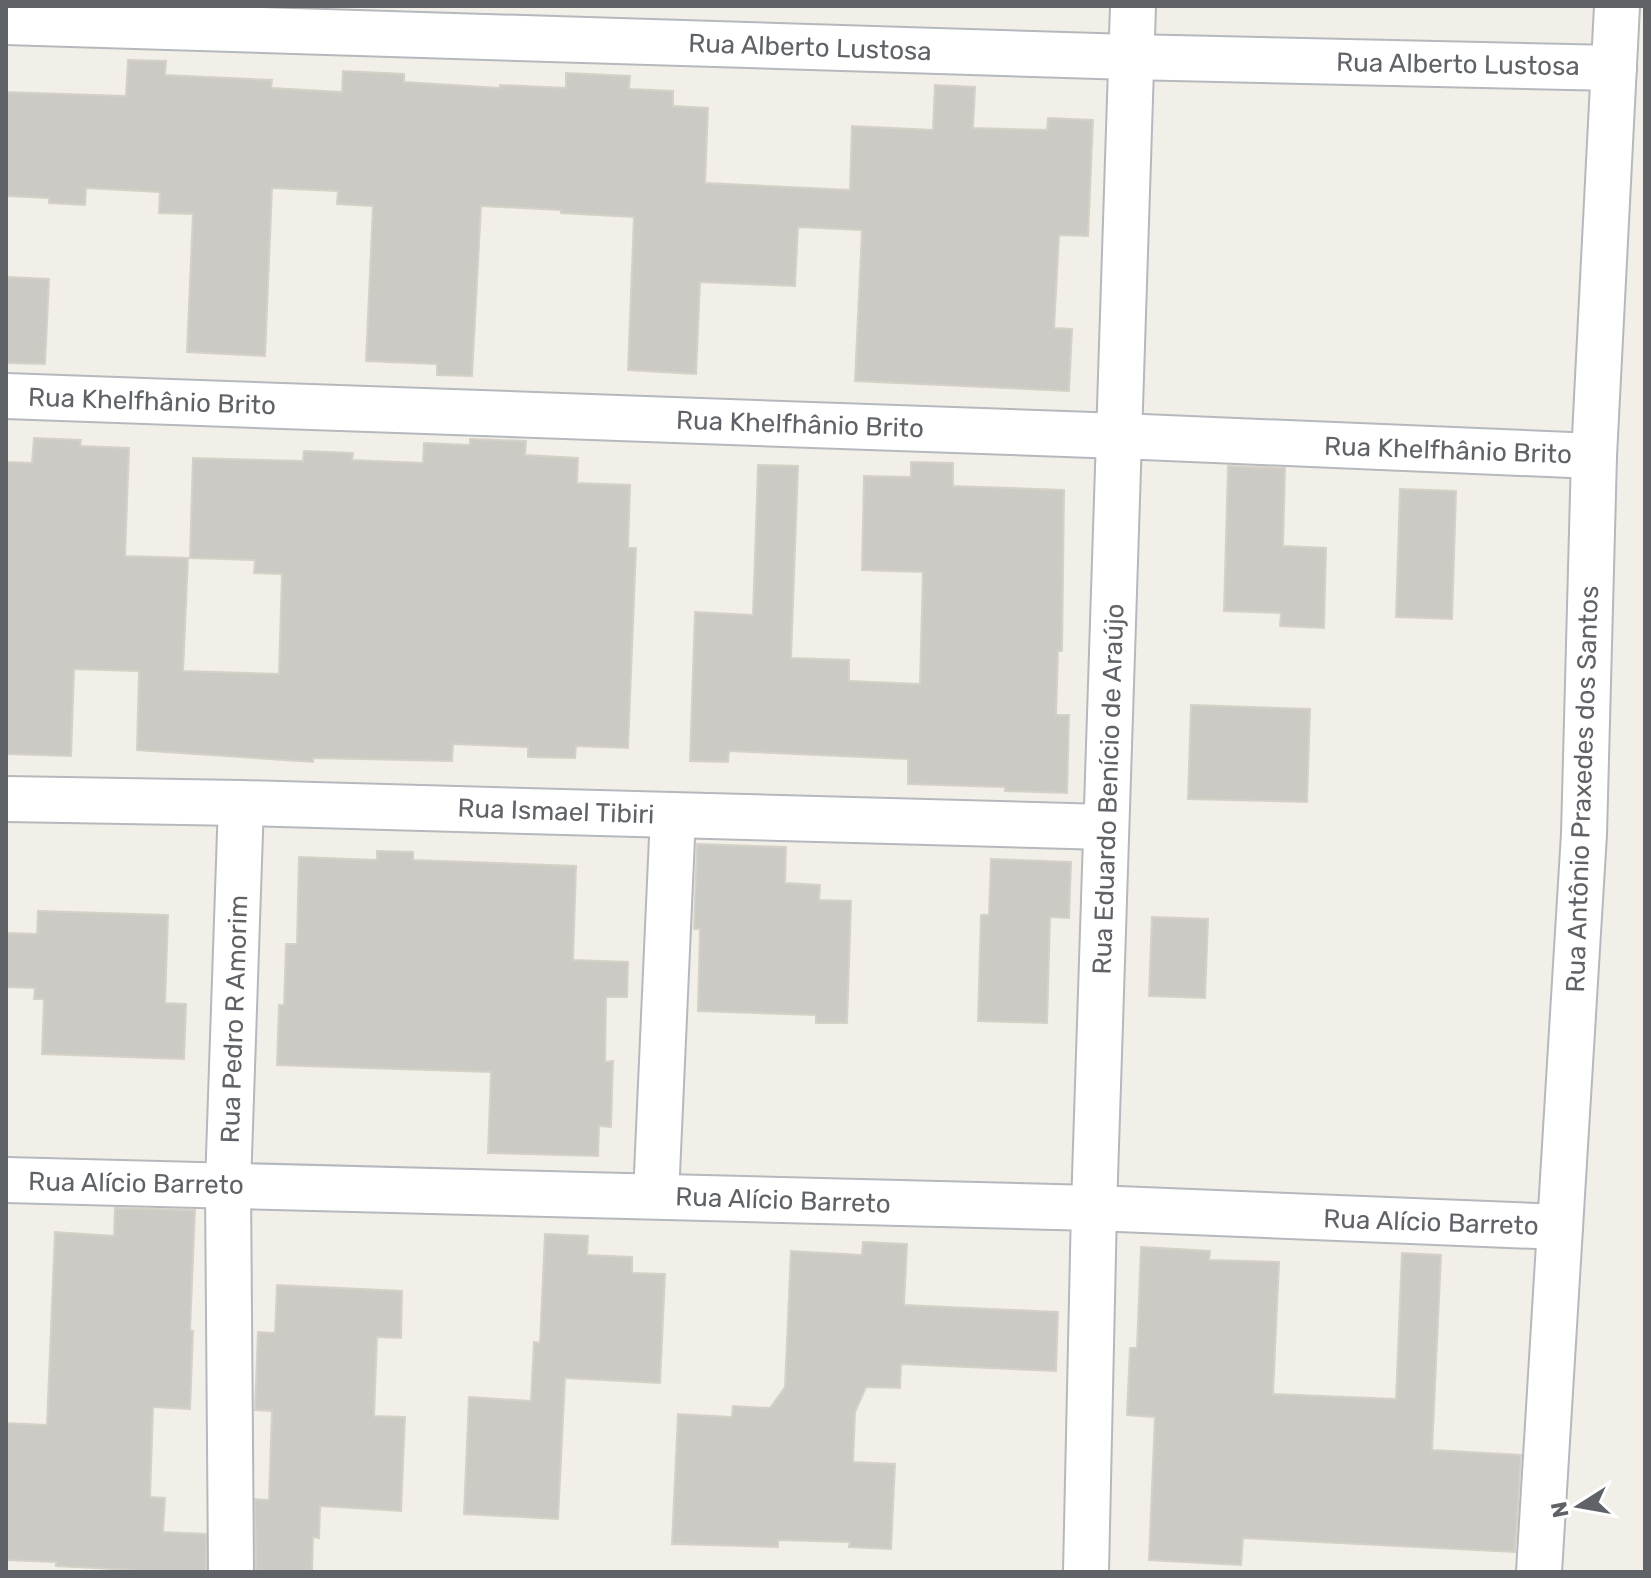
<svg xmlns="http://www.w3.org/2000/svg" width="1651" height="1578" font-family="Rubik,sans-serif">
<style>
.building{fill:#cccac5;stroke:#d6d1c6;stroke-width:2}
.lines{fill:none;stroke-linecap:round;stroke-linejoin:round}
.street-casing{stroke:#b5b8bc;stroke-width:48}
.street{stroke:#fff;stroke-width:44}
.labels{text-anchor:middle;stroke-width:6;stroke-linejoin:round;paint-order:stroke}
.street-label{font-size:26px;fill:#5f6368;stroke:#fff}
</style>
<rect width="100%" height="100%" fill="#f1efe8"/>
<!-- building -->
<g class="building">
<path d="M128 60 166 61 165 75 272 80 271 88 342 92 343 71 404 74V82L500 88V85L566 88V73L630 76 629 89 673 91V106L708 108 705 183 850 190 852 126 933 130 935 85 975 87 973 128 1047 130 1048 118 1093 120 1088 236 1059 235 1054 328 1072 329 1069 391 855 381 862 230 798 227 795 286 700 282 696 374 628 370 634 217 561 213V210L481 206 472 376 437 375V364L366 361 373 206 337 204 338 191 272 188 265 356 187 352 193 214 159 213 160 192 86 188 85 205 49 203V198L6 196V92L126 96Z"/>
<path d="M7 277 49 279 45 364 6 363Z"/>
<path d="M34 438 81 440 80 446 129 448 125 556 188 558 183 671 279 674 282 574 254 573 255 560 190 558 193 458 303 461 304 451 353 453 352 460 423 463 424 443 470 445V439L526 441 525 455 578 458 577 483 630 485 628 548H636L628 748 576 746 575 758 528 757V747L453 744 452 761 313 758V762L137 750 139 671 74 669 71 756 6 754V462L32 463Z"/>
<path d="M911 462 953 463V486L1064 490 1062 651H1058L1056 715H1069L1067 793 1005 791V787L908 784V759L729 751 728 762 690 761 695 612 753 615 758 465 798 466 791 658 849 660V681L920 684 923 572 862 570 864 476 911 477Z"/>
<path d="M1228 466 1285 468 1283 546 1326 548 1324 628 1280 626 1281 613 1224 611Z"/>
<path d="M1400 489 1456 491 1452 619 1396 617Z"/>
<path d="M1191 705 1310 709 1307 802 1188 799Z"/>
<path d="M697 844 786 847 785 883 820 885 819 900 851 901 847 1023H816V1015L698 1011 700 929H694Z"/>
<path d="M377 851 413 852V860L576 866 573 960 628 962 627 997H606L605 1062 613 1061 611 1127 599 1126 598 1156 488 1153 491 1072 277 1065 279 1005H284L286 944H297L299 857 377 860Z"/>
<path d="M991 859 1071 862 1069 918 1050 917 1047 1023 978 1021 981 915H989Z"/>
<path d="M38 911 168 915 165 1003 186 1004 184 1059 42 1054 44 999H34L35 988 6 987V933L37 934Z"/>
<path d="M1152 917 1208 919 1205 998 1149 996Z"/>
<path d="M115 1208 195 1210 190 1330 193 1331 190 1409 153 1407 150 1497 165 1498 163 1532 206 1534V1572H133V1570L56 1566V1562L6 1560V1423L47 1425 55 1232 114 1236Z"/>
<path d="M545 1234 588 1236 587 1255 632 1257V1273L665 1274 660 1383 565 1378 558 1519 464 1514 469 1397 531 1401 534 1342 540 1343Z"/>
<path d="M863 1242 907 1244 904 1305 1058 1312 1056 1371 901 1364 900 1388 866 1387 855 1412 853 1462 895 1464 891 1549 849 1547 850 1542 778 1540V1547L672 1544 678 1414 732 1417 733 1406 770 1408 785 1387 791 1251 862 1255Z"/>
<path d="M1141 1247 1210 1251 1209 1260 1279 1262 1273 1394 1396 1399 1402 1253 1441 1255 1432 1450 1521 1455 1515 1552 1243 1538 1241 1565 1149 1560 1155 1417 1127 1415 1130 1348H1137Z"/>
<path d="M277 1285 402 1291 401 1338 377 1337 374 1416 405 1417 401 1511 320 1506 319 1538 313 1537 312 1572H256L255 1499 269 1500 272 1411 255 1410 258 1332 275 1333Z"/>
</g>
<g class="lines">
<!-- street casing -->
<g class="street-casing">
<g id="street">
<path d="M6 22 1130 57 1614 68"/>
<path d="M6 396 1120 436 1594 456"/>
<path d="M6 799 241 803 1106 827"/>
<path d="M6 1180 1094 1208 1560 1227"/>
<path d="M656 1196 673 815"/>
<path d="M231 1572 228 1185 241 803"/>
<path d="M1086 1572 1094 1208 1133 6"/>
<path d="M1539 1572 1584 834 1594 456 1617 6"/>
</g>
</g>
<!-- street -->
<use href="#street" class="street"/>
</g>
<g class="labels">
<!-- street labels -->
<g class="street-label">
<text transform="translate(810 47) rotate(2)" y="9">Rua Alberto Lustosa</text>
<text transform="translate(1458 64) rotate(1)" y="9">Rua Alberto Lustosa</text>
<text transform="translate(152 401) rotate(2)" y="9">Rua Khelfhânio Brito</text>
<text transform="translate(800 424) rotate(2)" y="9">Rua Khelfhânio Brito</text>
<text transform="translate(1448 450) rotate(2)" y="9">Rua Khelfhânio Brito</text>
<text transform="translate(1108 789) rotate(-88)" y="9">Rua Eduardo Benício de Araújo</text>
<text transform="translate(1582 789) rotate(-88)" y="9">Rua Antônio Praxedes dos Santos</text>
<text transform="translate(556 811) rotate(2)" y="9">Rua Ismael Tibiri</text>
<text transform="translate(234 1019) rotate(-88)" y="9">Rua Pedro R Amorim</text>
<text transform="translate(136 1183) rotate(1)" y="9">Rua Alício Barreto</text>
<text transform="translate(783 1200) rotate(2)" y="9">Rua Alício Barreto</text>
<text transform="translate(1431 1222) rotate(2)" y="9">Rua Alício Barreto</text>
</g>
</g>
<!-- border -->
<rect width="1651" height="1578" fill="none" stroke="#5f6368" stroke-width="16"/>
<!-- north arrow -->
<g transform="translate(1579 1506) rotate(259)" stroke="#ffffff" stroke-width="6" paint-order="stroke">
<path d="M0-6L14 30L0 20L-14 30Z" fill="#5f6368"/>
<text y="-12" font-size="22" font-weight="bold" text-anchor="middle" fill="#5f6368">N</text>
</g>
</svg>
